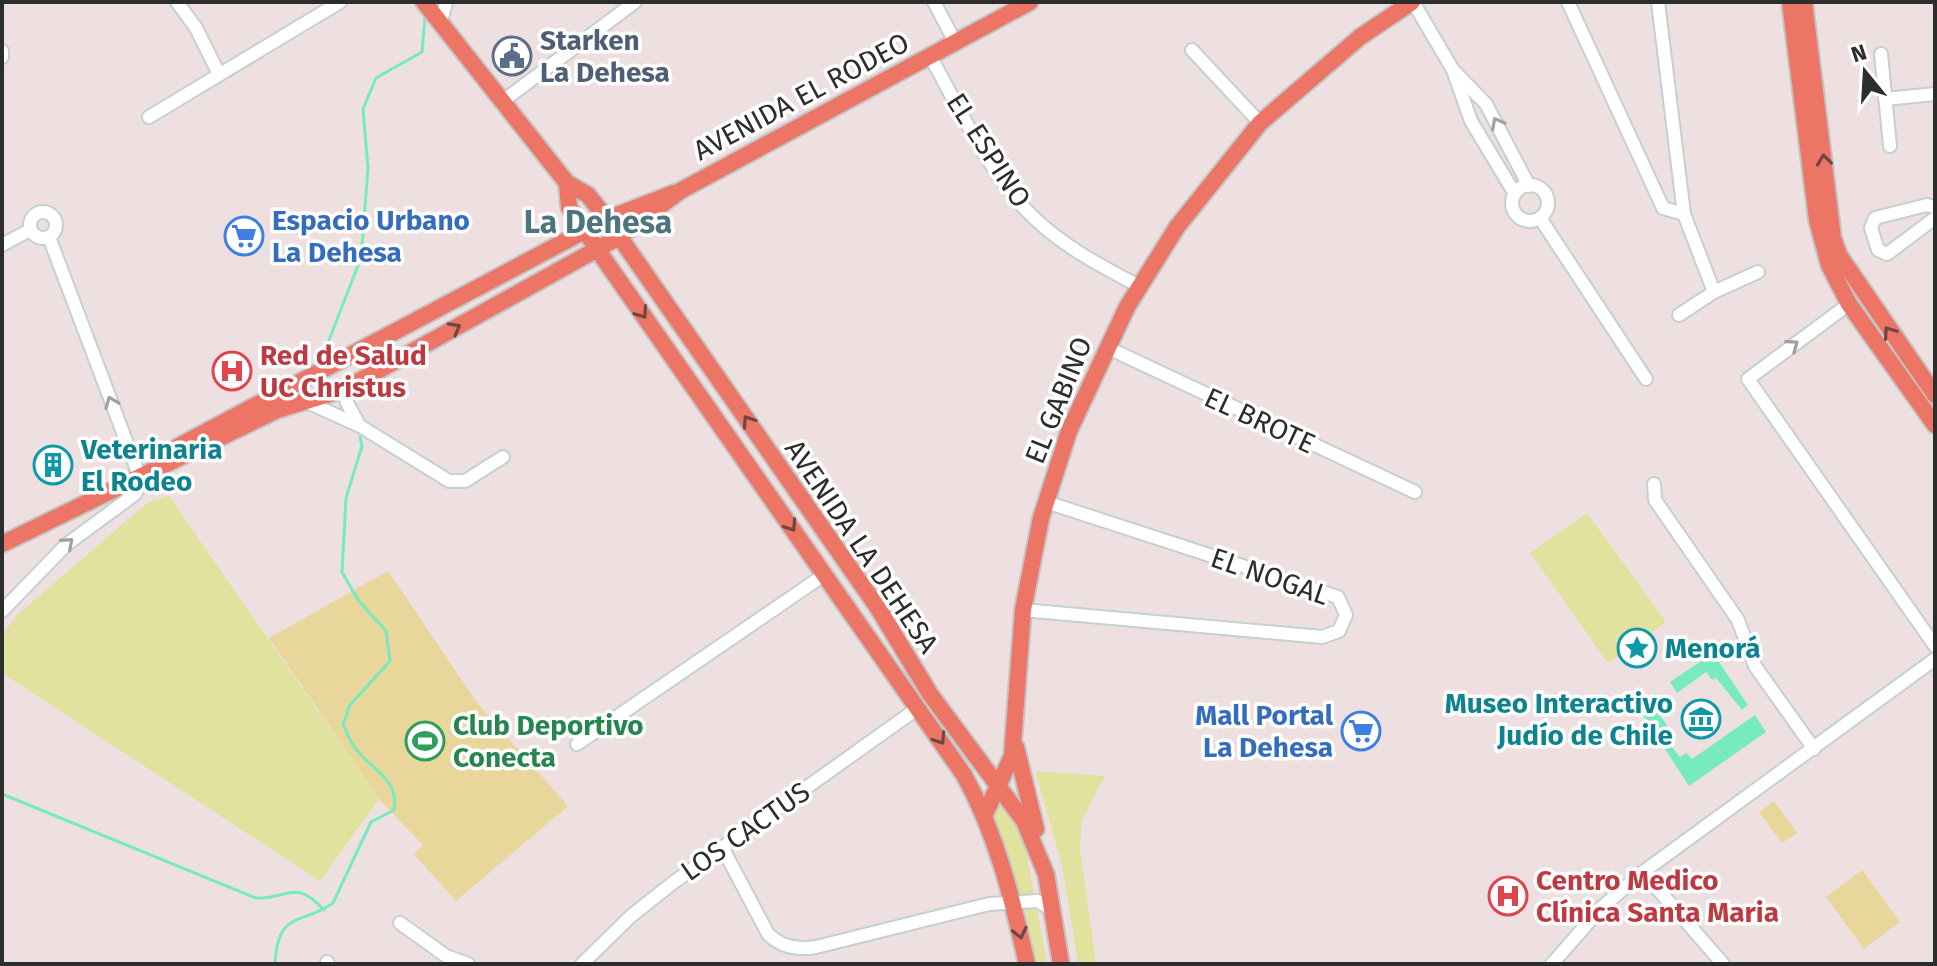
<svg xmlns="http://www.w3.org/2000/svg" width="1937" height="966" font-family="'Fira Sans',sans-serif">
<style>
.green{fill:#e2e29f}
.pitch{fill:#e9d69b}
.water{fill:#77ebbe}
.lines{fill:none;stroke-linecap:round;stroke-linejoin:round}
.stream{stroke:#77ebbe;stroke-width:3}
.minor-casing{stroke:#c4d0d2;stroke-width:16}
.major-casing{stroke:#c4c4c4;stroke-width:20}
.minor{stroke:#fff;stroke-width:12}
.major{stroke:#ed7566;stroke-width:16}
.oneway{stroke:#a0a0a0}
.oneway2{stroke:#704641}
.labels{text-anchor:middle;stroke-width:7;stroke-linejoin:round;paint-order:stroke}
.service-label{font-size:28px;font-weight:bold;fill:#4e5e75;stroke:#fff;text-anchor:start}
.street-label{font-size:28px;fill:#2d2d2d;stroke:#fff}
.shop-label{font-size:28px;font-weight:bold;fill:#366cbe;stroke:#fff;text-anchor:start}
.health-label{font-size:28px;font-weight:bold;fill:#be3a42;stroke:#fff;text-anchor:start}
.culture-label{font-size:28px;font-weight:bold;fill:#0d838f;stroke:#fff;text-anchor:start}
.leisure-label{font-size:28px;font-weight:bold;fill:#27864d;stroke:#fff;text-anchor:start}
.quarter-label{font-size:32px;font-weight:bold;fill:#4e757d;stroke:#fff}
</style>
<rect width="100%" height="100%" fill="#eee0e1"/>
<!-- green -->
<g class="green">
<path d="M169 496 379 799 320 881 2 673V635L17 615 147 503Z"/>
<path d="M1587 513 1666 622 1608 663 1530 553Z"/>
<path d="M1035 771 1105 776 1082 821 1080 849 1096 964H1078L1062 865Z"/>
<path d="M996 794 1022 828 1047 964H1037L1024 905 990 814Z"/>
</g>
<!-- pitch -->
<g class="pitch">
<path d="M388 571 478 704 568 806 456 901 414 854 423 845 379 799 269 638Z"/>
<path d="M1774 801 1797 833 1782 843 1759 812Z"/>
<path d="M1862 870 1900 922 1864 949 1826 897Z"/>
</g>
<!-- water -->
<g class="water">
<path d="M1713 653 1748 705 1742 710 1716 678 1712 680 1706 672 1677 693 1670 682Z"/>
<path d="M1656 693 1663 703 1656 709 1674 736 1668 742 1680 757 1686 753 1692 759 1755 715 1766 732 1689 786 1636 705Z"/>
</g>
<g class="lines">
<!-- stream -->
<g class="stream">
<path d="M324 353 361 258 368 168 363 109 376 78 422 52 425 17"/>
<path d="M2 794 256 898C288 900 294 877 324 910"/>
<path d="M275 964C278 909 301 926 333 903L371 822 394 810C400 779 370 769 355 748 350 742 347 732 343 725L350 705 390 661 386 631 358 600 342 572 346 498 362 446 360 437"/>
</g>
<!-- minor casing -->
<g class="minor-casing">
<g id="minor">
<path d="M177 2 196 28 219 74"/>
<path d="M934 2 955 42"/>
<path d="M1413 2 1453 70 1471 121 1515 194"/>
<path d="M1568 2 1663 208 1684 214"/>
<path d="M1658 2 1684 214 1714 292 1758 272"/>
<path d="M441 22 446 2"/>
<path d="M1192 50 1260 123"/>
<path d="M2 51V57"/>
<path d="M1881 54 1890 146"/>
<path d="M930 56C960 109 988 173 1032 216 1063 246 1100 266 1139 286"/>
<path d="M1453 70 1486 104 1529 186"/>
<path d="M1885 99 1935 94"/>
<path d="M503 101 635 2"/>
<path d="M149 117 340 2"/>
<circle cx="1530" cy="203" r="18"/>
<path d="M1935 207 1927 205 1875 218 1871 228 1878 250 1887 254 1935 218"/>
<circle cx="43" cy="225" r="13"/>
<path d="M1540 218 1646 379"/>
<path d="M2 245 30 230"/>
<path d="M1849 304 1748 379 1935 646"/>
<path d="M1679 315 1714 292"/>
<path d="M1106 347 1415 492"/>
<path d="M345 389 347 403 358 423"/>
<path d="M307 402 360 426 449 481H465L503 457"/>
<path d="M1654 484 1655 500 1738 620 1755 666 1814 749"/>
<path d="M1023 610 1322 637 1339 631 1346 615 1338 597 1046 502"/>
<path d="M2 611 66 545 135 494 139 487V475L49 237"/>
<path d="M577 744 824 575"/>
<path d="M722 847 768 934C781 947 798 950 816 947L989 904 1038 901 1053 911"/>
<path d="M1643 872 1723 964"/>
<path d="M400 923 446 956 468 964"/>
<path d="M327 962 328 964"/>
<path d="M582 964 631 916 674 882 918 708"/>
<path d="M1552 964 1601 908 1643 872 1935 659"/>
</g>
</g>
<!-- major casing -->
<g class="major-casing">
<g id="major">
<path d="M424 2 567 183 588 195 607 219 878 608 930 694 1024 821 1046 874 1061 964"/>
<path d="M1790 2 1817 220 1829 265 1849 304 1935 425"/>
<path d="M1804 2 1833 238 1839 255 1935 395"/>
<path d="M567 183 569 207 597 249 964 775C997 835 1012 898 1027 964"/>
<path d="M161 462 179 446 607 219 674 193"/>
<path d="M2 544 277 410 345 389 619 237 680 191 1030 2"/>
<path d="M1016 747 1036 829"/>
<path d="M985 814 1012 756 1023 610 1041 518 1069 431 1127 307 1177 227 1260 123 1360 37 1412 2"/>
</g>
</g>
<!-- minor -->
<use href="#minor" class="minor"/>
<!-- major -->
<use href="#major" class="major"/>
</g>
<!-- one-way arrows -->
<defs><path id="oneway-chevron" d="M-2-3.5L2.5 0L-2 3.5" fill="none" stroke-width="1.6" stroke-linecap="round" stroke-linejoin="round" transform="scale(2)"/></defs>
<g class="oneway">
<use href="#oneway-chevron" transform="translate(1497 123) rotate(-118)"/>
<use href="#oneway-chevron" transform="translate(1793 345) rotate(-36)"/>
<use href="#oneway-chevron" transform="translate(111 402) rotate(-111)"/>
<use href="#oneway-chevron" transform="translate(68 543) rotate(-41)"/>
</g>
<g class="oneway2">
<use href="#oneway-chevron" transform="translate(1824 160) rotate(-97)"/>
<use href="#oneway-chevron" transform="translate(642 313) rotate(55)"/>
<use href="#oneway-chevron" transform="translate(455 328) rotate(-29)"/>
<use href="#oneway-chevron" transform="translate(1889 332) rotate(-125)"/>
<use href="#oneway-chevron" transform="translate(748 421) rotate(-124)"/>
<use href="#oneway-chevron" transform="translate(791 526) rotate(56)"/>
<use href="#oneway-chevron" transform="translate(940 739) rotate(56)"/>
<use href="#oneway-chevron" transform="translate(1020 933) rotate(77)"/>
</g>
<!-- icons -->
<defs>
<g id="civic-ring" transform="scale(2)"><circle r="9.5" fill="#fff" stroke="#5c6f8a" stroke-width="1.5"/><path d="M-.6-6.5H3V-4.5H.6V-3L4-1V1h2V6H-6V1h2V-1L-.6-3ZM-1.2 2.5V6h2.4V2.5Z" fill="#5c6f8a"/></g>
<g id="supermarket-ring" transform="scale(2)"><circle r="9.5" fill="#fff" stroke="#3f7fe0" stroke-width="1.5"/><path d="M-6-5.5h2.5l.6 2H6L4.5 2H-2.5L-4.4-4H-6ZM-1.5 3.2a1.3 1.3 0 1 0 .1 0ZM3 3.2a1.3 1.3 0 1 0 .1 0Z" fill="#3f7fe0"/></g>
<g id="hospital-ring" transform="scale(2)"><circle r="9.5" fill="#fff" stroke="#e0444e" stroke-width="1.5"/><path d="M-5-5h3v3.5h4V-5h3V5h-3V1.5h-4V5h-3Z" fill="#e0444e"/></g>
<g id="building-ring" transform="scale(2)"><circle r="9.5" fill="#fff" stroke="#0f9aa8" stroke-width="1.5"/><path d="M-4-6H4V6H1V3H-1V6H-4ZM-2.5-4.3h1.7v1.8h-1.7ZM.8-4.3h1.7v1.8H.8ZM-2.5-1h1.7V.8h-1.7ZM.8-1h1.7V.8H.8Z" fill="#0f9aa8"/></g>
<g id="sight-ring" transform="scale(2)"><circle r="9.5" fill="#fff" stroke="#0f9aa8" stroke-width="1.5"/><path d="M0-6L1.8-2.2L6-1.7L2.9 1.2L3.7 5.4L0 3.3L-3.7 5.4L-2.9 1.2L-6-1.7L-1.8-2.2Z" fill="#0f9aa8"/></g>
<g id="museum-ring" transform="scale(2)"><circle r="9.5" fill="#fff" stroke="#0f9aa8" stroke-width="1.5"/><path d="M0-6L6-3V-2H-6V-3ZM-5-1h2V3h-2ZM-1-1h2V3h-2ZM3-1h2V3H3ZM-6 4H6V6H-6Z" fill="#0f9aa8"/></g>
<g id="stadium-ring" transform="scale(2)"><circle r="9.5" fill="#fff" stroke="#2e9e5b" stroke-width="1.5"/><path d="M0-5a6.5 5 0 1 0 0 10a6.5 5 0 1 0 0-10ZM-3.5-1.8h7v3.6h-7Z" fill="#2e9e5b"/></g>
</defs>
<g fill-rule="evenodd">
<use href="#civic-ring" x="512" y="56"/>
<use href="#supermarket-ring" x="244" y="236"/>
<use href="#hospital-ring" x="232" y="371"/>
<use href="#building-ring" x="53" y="465"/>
<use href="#sight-ring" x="1637" y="648"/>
<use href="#museum-ring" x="1701" y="719"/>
<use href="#supermarket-ring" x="1361" y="731"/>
<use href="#stadium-ring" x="425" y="741"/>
<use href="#hospital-ring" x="1508" y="896"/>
</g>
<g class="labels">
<!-- service labels -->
<g class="service-label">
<text x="540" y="50">Starken<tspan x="540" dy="32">La Dehesa</tspan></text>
</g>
<!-- street labels -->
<g class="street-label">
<text transform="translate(801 96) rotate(-28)" y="10">AVENIDA EL RODEO</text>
<text transform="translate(989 150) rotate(57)" y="10">EL ESPINO</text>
<text transform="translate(1058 400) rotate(-68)" y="10">EL GABINO</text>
<text transform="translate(1260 420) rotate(25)" y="10">EL BROTE</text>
<text transform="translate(862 546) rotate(56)" y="10">AVENIDA LA DEHESA</text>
<text transform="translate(1270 576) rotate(19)" y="10">EL NOGAL</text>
<text transform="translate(745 831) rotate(-35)" y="10">LOS CACTUS</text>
</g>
<!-- shop labels -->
<g class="shop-label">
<text x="272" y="230">Espacio Urbano<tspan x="272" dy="32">La Dehesa</tspan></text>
<text x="1333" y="725" text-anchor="end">Mall Portal<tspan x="1333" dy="32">La Dehesa</tspan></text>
</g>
<!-- health labels -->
<g class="health-label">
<text x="260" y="365">Red de Salud<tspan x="260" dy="32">UC Christus</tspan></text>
<text x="1536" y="890">Centro Medico<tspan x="1536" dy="32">Clínica Santa Maria</tspan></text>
</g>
<!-- culture labels -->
<g class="culture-label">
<text x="81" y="459">Veterinaria<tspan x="81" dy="32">El Rodeo</tspan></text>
<text x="1665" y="658">Menorá</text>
<text x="1673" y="713" text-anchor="end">Museo Interactivo<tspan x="1673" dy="32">Judío de Chile</tspan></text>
</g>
<!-- leisure labels -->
<g class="leisure-label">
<text x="453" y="735">Club Deportivo<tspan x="453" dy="32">Conecta</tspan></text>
</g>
<!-- quarter labels -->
<g class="quarter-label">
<text x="598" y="233">La Dehesa</text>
</g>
</g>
<!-- border -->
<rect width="1937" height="966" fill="none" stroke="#2d2d2d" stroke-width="8"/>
<!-- north arrow -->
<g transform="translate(1865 72) rotate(342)" stroke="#ffffff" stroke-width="6" paint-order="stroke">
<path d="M0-6L14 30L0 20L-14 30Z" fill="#2d2d2d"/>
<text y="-12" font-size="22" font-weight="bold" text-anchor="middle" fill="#2d2d2d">N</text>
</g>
</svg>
